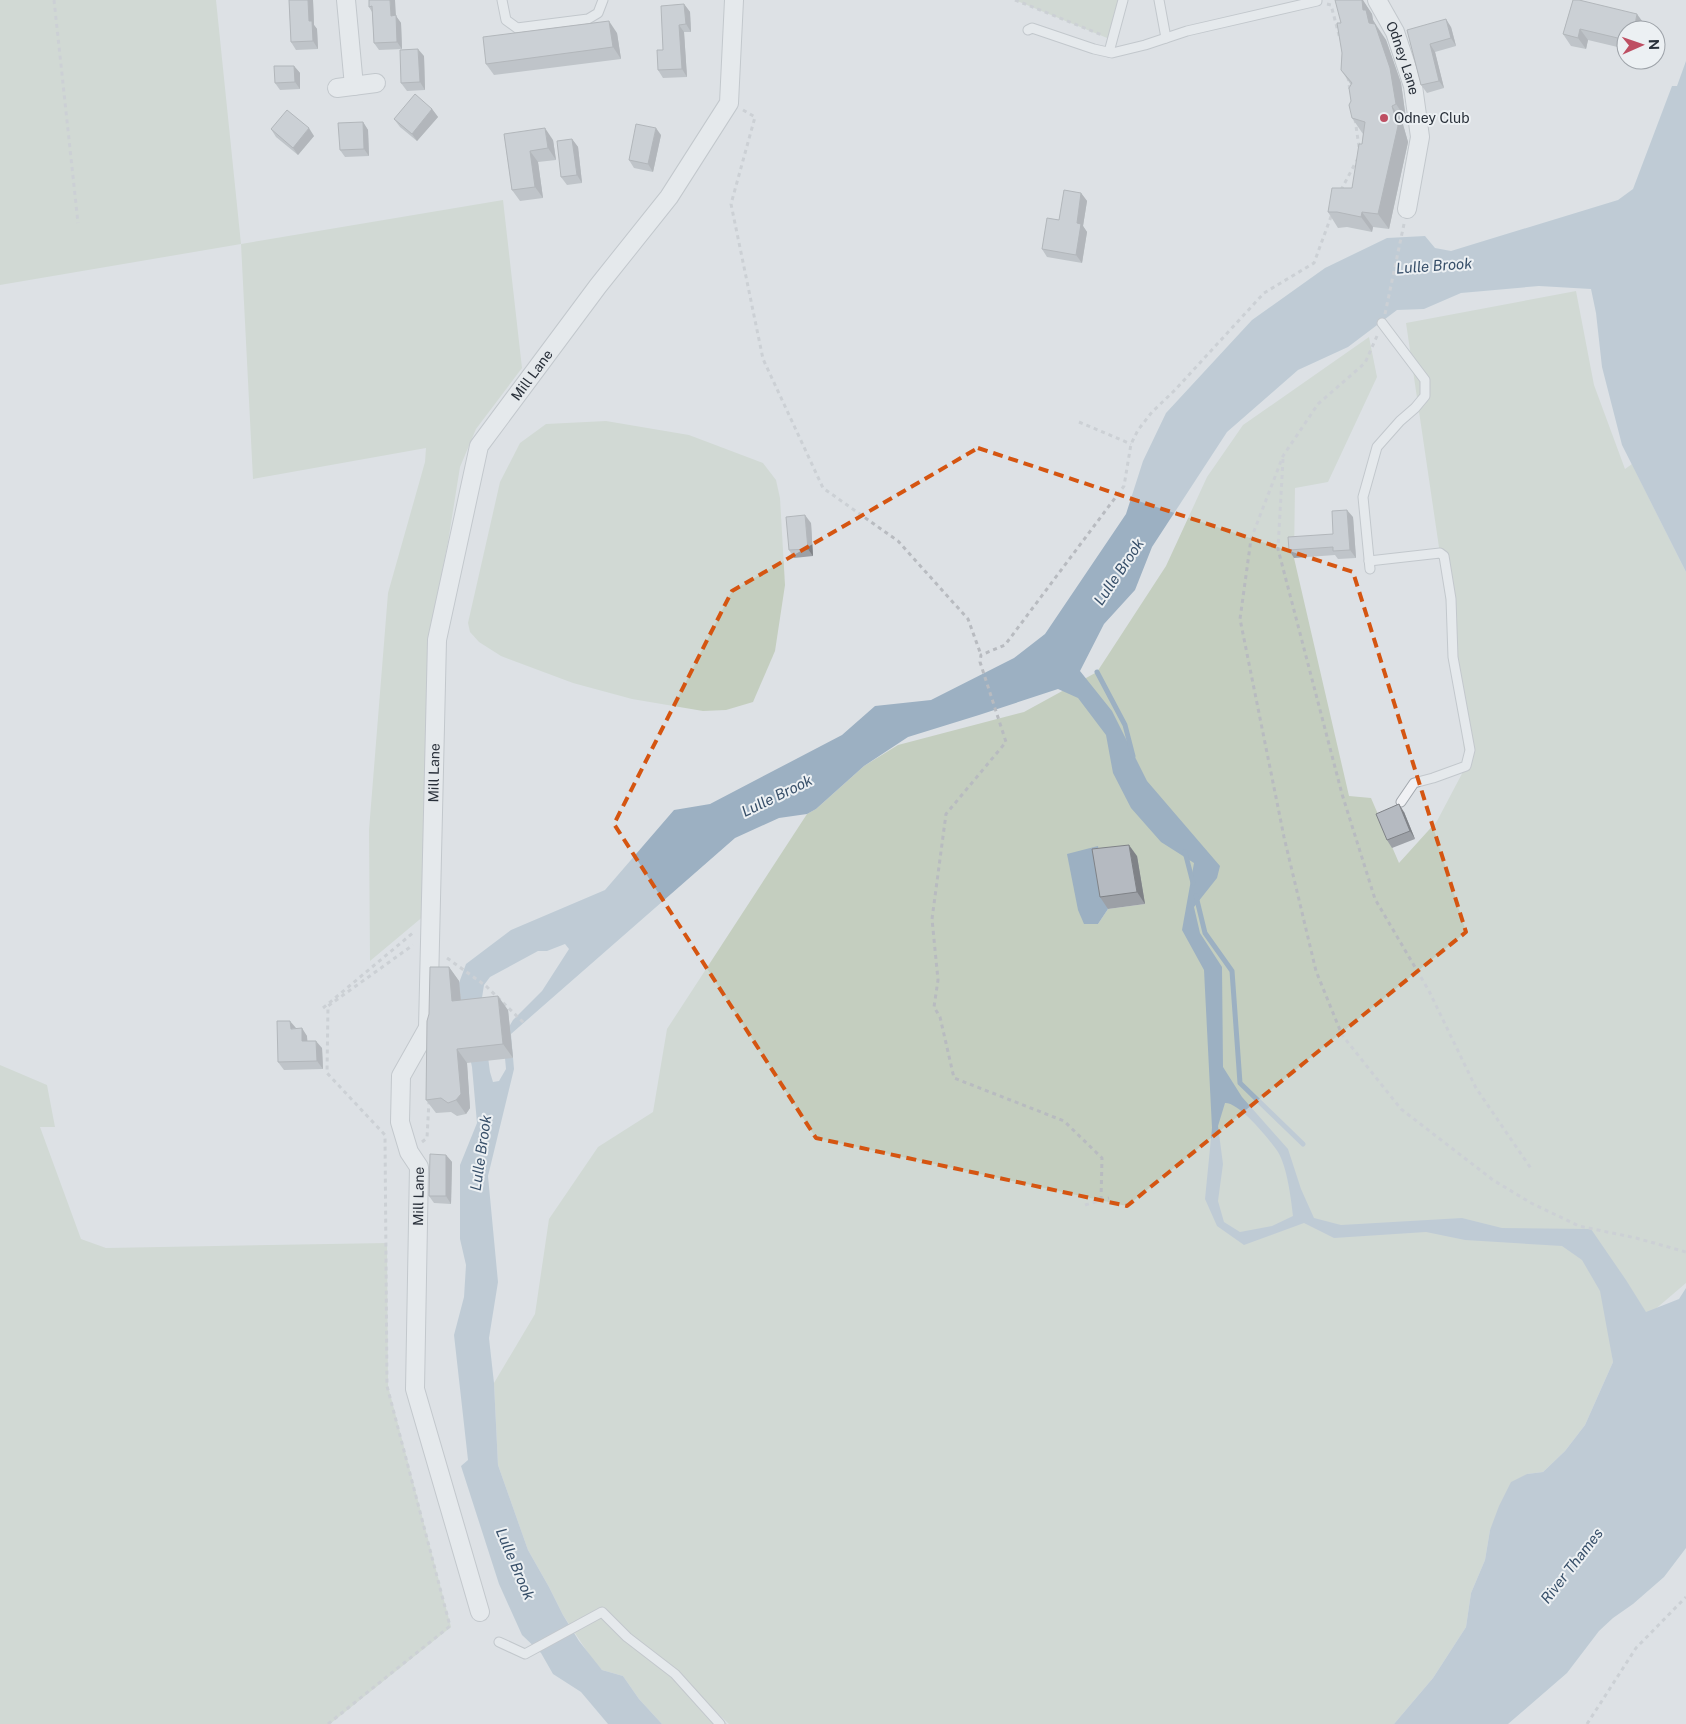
<svg xmlns="http://www.w3.org/2000/svg" width="1686" height="1724" font-family="'Public Sans',sans-serif">
<style>
.green{fill:#c4cebf;fill-rule:evenodd}
.water{fill:#9cb0c2;fill-rule:evenodd}
.lines{fill:none;stroke-linecap:round;stroke-linejoin:round}
.stream{stroke:#9cb0c2;stroke-width:5}
.service-casing{stroke:#a3a8ae;stroke-width:11}
.minor-casing{stroke:#a3a8ae;stroke-width:20}
.path{stroke:#b8bbc0;stroke-width:3;stroke-dasharray:4 4;stroke-linecap:butt}
.service{stroke:#f0f1f4;stroke-width:9}
.minor{stroke:#f0f1f4;stroke-width:18}
.wall{fill:#9ca0a6}
.shaded-wall{fill:#7f8287}
.building{fill:#b5bac1;stroke:#7f8287}
.marked{fill:none;stroke:#d55511;stroke-width:4;stroke-dasharray:10 6;stroke-linejoin:round}
.poi-dot{fill:#be4f63;stroke:#ecf0f3;stroke-width:2}
.labels{text-anchor:middle;stroke-width:4;stroke-linejoin:round;paint-order:stroke}
.street-label{font-size:14px;fill:#29303a;stroke:#ecf0f3}
.poi-label{font-size:14px;fill:#29303a;stroke:#ecf0f3;text-anchor:start}
.water-label{font-size:15px;font-style:italic;fill:#374f69;stroke:#ecf0f3}
</style>
<rect width="100%" height="100%" fill="#dde1e5"/>
<!-- green -->
<g class="green">
<path d="M0 0H216L241 244 503 200 522 368 476 429 460 467 448 542 430 630 425 915 370 961 369 830 388 593 425 462 426 448 253 479 241 244 0 285Z"/>
<path d="M1015 0H1123L1112 40Z"/>
<path d="M1576 291 1594 385 1625 469 1632 464 1686 572V1283L1611 1347 1613 1362 1585 1425 1565 1451 1543 1472 1527 1474 1490 1530 1485 1560 1471 1593 1466 1627 1433 1678 1394 1724H729L693 1690 727 1724H662L639 1699 623 1676 602 1670 592 1659 563 1615 549 1587 528 1550 498 1465 494 1383 535 1314 549 1219 598 1147 653 1112 667 1029 807 814 816 809 864 766 898 745 1024 712 1097 672 1166 566 1207 477 1243 425 1369 337 1377 377 1328 482 1295 488 1294 558 1349 796 1371 798 1399 863 1437 821 1466 766 1441 561 1406 323ZM1098 847 1100 860 1145 904 1108 909 1098 924Z"/>
<path d="M606 421 689 435 763 463 776 480 780 498 785 585 775 651 753 702 726 710 703 711 632 699 573 683 501 656 479 642 470 632 468 623 500 482 520 443 546 424Z"/>
<path d="M0 1065 47 1085 55 1127H40L81 1239 106 1248 387 1243 388 1386 451 1627 330 1724H0Z"/>
</g>
<!-- water -->
<g class="water">
<path d="M1686 61V572L1622 445 1602 367 1596 313 1591 289 1539 286 1461 293 1424 309 1397 310 1348 347 1298 370 1227 432 1152 547 1135 590 1104 624 1080 671 1112 711 1147 781 1220 866 1217 878 1194 907 1200 933 1222 967 1223 1067 1242 1097 1288 1149 1301 1189 1314 1218 1341 1225 1462 1218 1502 1228 1591 1229 1626 1280 1646 1312 1679 1299 1686 1288V1548L1664 1577 1633 1604 1613 1618 1599 1631 1567 1673 1508 1724H1394L1433 1678 1466 1627 1471 1593 1485 1560 1490 1530 1499 1506 1511 1482 1527 1474 1543 1472 1565 1451 1585 1425 1613 1362 1600 1291 1582 1260 1562 1246 1465 1240 1426 1232 1334 1238 1304 1223 1244 1245 1217 1226 1205 1199 1212 1128 1204 970 1182 930 1194 863 1161 842 1131 808 1113 773 1106 735 1078 698 1058 689 979 715 908 737 864 766 816 809 807 814 779 818 735 838 511 1034 514 1069 488 1176 498 1282 489 1338 494 1383 498 1465 528 1550 549 1587 563 1615 579 1641 602 1670 623 1676 639 1699 662 1724H608L581 1692 553 1674 541 1653 522 1635 499 1584 461 1466 468 1460 454 1335 464 1297 466 1265 460 1239V1165L477 1123 472 1067 456 991 466 964 511 930 605 890 674 810 710 804 842 735 875 706 931 700 1014 658 1045 634 1126 514 1143 461 1166 413 1252 320 1325 268 1387 238 1425 236 1435 248 1451 251 1618 200 1633 189 1672 86H1677ZM565 944 569 949 542 991 513 1020 503 1037 506 1069 499 1081 493 1082 490 1072 481 1004 484 985 490 977 538 951H547ZM1225 1103C1239 1102 1270 1140 1278 1152 1287 1167 1291 1198 1293 1216L1272 1226 1240 1232 1224 1222 1218 1201 1223 1164 1218 1126Z"/>
<path d="M1098 846 1108 909 1098 924H1084L1078 910 1067 854Z"/>
</g>
<g class="lines">
<!-- stream -->
<g class="stream">
<path d="M1097 672 1125 725 1133 756"/>
<path d="M1185 852 1193 883"/>
<path d="M1196 896 1205 933 1232 971 1240 1083 1303 1144"/>
</g>
<!-- service casing -->
<g class="service-casing">
<g id="service">
<path d="M502 0 506 20 517 28 588 19 598 13 603 0"/>
<path d="M1159 0 1166 38"/>
<path d="M1028 30 1032 28 1094 49 1112 53 1145 45 1187 31 1317 1V0"/>
<path d="M1109 52 1123 0"/>
<path d="M1369 561 1440 553 1444 556 1451 599 1453 657 1470 750 1466 766 1433 778 1414 783 1401 802"/>
<path d="M1370 569 1363 497 1377 447 1400 421 1415 408 1425 396V380L1382 323"/>
<path d="M499 1642 525 1654 602 1612 627 1637 675 1674 720 1724"/>
</g>
</g>
<!-- minor casing -->
<g class="minor-casing">
<g id="minor">
<path d="M346 0 354 86"/>
<path id="s1" d="M1377 0 1395 32 1413 86 1420 137 1407 209"/>
<path d="M337 88 376 83"/>
<path id="s2" d="M480 1612 415 1389 419 1167 409 1152 400 1122 401 1076 428 1028 437 640 479 446 598 286 669 197 729 103 734 0"/>
</g>
</g>
<!-- path -->
<g class="path">
<path d="M54 0 78 223"/>
<path d="M1015 0 1102 35"/>
<path d="M1327 4 1331 5 1340 39"/>
<path d="M1348 77 1350 91"/>
<path d="M743 110 755 117 731 204 763 359 823 488 898 541 968 619 981 655"/>
<path d="M1355 119 1359 147"/>
<path d="M1341 190 1357 160"/>
<path d="M1385 314 1404 224"/>
<path d="M1377 336 1365 363 1318 404 1283 456 1251 539 1240 619 1284 837 1316 971 1342 1035 1401 1109 1493 1180 1531 1203 1579 1226 1636 1238 1686 1252"/>
<path d="M1079 422 1131 444"/>
<path d="M1283 459 1278 549 1342 794 1375 899 1429 991 1476 1088 1532 1170"/>
<path d="M447 958 486 986 526 1025"/>
<path d="M323 1008 414 932"/>
<path d="M422 1142 427 1138 429 1101"/>
<path d="M1101 1200 1102 1158 1064 1121 954 1078 940 1017 934 1007 938 980 932 919 946 814 1006 742 980 662 981 655 1005 645 1124 486 1131 444 1138 430 1152 412 1175 390 1264 293 1314 263 1332 214"/>
<path d="M1085 1205 1109 1198"/>
<path d="M328 1724 450 1626 387 1386 385 1135 327 1073 328 1006 413 945"/>
<path d="M1587 1724 1636 1648 1686 1597"/>
</g>
<!-- service -->
<use href="#service" class="service"/>
<!-- minor -->
<use href="#minor" class="minor"/>
</g>
<!-- wall -->
<g class="wall">
<path d="M289 0H313L314 25 317 29 318 49 296 50 291 42Z"/>
<path d="M369 0 396 16 401 23 402 49 379 50 374 43 372 12 369 7Z"/>
<path d="M1573 0 1645 25 1626 30V49L1588 40 1586 49 1571 46 1563 34Z"/>
<path d="M684 4 690 12 691 32H684L687 77 663 78 658 70 663 50Z"/>
<path d="M1365 4 1372 14 1373 20 1386 40 1401 83 1406 119 1402 121 1408 142 1389 229 1373 227 1372 232 1347 227 1338 228 1328 212 1352 188 1362 144 1363 134 1352 118 1351 85 1341 70 1342 53 1341 23Z"/>
<path d="M1451 27 1456 46 1435 52 1444 88 1427 93 1421 85 1407 30Z"/>
<path d="M617 33 621 59 494 75 486 64Z"/>
<path d="M424 56 425 90 407 91 401 83Z"/>
<path d="M294 66 300 73V89L280 90 275 83Z"/>
<path d="M432 109 438 117 417 141 400 127 394 119Z"/>
<path d="M363 122 368 130 369 156 345 157 340 150Z"/>
<path d="M271 129 314 136 298 155 276 137Z"/>
<path d="M504 134 553 140 556 160 538 162 543 198 520 201 512 190Z"/>
<path d="M661 135 653 172 634 168 629 160Z"/>
<path d="M572 139 578 147 582 183 567 185 561 177Z"/>
<path d="M1081 193 1087 201 1083 226 1087 232 1082 263 1047 257 1042 249 1059 220Z"/>
<path d="M1353 517 1356 558 1338 559 1335 555 1294 558 1289 550 1333 534Z"/>
<path d="M811 523 813 556 794 558 789 550Z"/>
<path d="M1404 812 1415 839 1392 848 1387 840Z"/>
<path d="M1137 856 1145 904 1108 909 1100 897Z"/>
<path d="M449 967 459 981 461 1000 508 1010 513 1058 467 1063 470 1108 466 1114 457 1116 451 1112 436 1113 426 1100Z"/>
<path d="M296 1028 307 1036V1041L322 1048 323 1069 284 1070 278 1062Z"/>
<path d="M446 1155 452 1162 451 1204 434 1203 429 1196Z"/>
</g>
<!-- shaded-wall -->
<g class="shaded-wall">
<path d="M308 0H313L314 25 317 29 318 49 313 41 309 21Z"/>
<path d="M390 0H395L396 16 401 23 402 49 397 42 391 16Z"/>
<path d="M1358 0H1363L1372 14 1373 20 1377 27 1386 40 1401 83 1406 119 1396 104 1369 23Z"/>
<path d="M684 4 690 12 691 32 686 24Z"/>
<path d="M1637 14 1645 25 1644 30H1634Z"/>
<path d="M1446 19 1451 27 1456 46 1451 38Z"/>
<path d="M609 21 617 33 621 59 613 47Z"/>
<path d="M679 25 684 32 687 77 682 69Z"/>
<path d="M1580 29 1588 40 1586 49 1578 38Z"/>
<path d="M1430 44 1435 52 1444 88 1439 81Z"/>
<path d="M418 49 424 56 425 90 420 82Z"/>
<path d="M294 66 300 73V89L295 82Z"/>
<path d="M1392 106 1402 121 1408 142 1389 229 1378 214Z"/>
<path d="M432 109 438 117 417 141 412 134Z"/>
<path d="M363 122 368 130 369 156 364 149Z"/>
<path d="M309 128 314 136 298 155 293 148Z"/>
<path d="M545 128 553 140 556 160 548 148Z"/>
<path d="M656 128 661 135 653 172 648 164Z"/>
<path d="M572 139 578 147 582 183 577 175Z"/>
<path d="M530 151 538 162 543 198 535 187Z"/>
<path d="M1081 193 1087 201 1083 226 1087 232 1082 263 1076 255 1077 223Z"/>
<path d="M1362 212 1373 227 1372 232 1361 217Z"/>
<path d="M1347 510 1353 517 1356 558 1350 550Z"/>
<path d="M805 515 811 523 813 556 808 549Z"/>
<path d="M1399 804 1404 812 1415 839 1410 831Z"/>
<path d="M1129 845 1137 856 1145 904 1137 892Z"/>
<path d="M449 967 459 981 462 1015 452 1001Z"/>
<path d="M498 996 508 1010 513 1058 503 1044Z"/>
<path d="M290 1021 296 1028 291 1029Z"/>
<path d="M302 1028 307 1036 308 1049 302 1041Z"/>
<path d="M316 1041 322 1048 323 1069 317 1061Z"/>
<path d="M457 1049 467 1063 470 1108 466 1114 456 1100Z"/>
<path d="M446 1155 452 1162 451 1204 446 1196Z"/>
</g>
<!-- building -->
<g class="building">
<path d="M289 0H308L309 21H312L313 41 291 42Z"/>
<path d="M369 0H390L391 16 396 15 397 42 374 43 372 6 369 7Z"/>
<path d="M1335 0H1362L1363 10H1366L1369 23 1375 24 1390 68 1396 104 1392 106 1398 126 1378 214 1362 212 1361 217 1337 212H1328L1332 188H1352L1359 144H1362L1365 122 1352 118 1349 105 1351 101 1349 88 1352 83 1341 70 1342 53 1337 23H1341Z"/>
<path d="M1573 0H1579L1637 14 1634 30H1626V40L1580 29 1578 38 1563 34Z"/>
<path d="M684 4 686 24 679 25 682 69 658 70 657 50H663L661 6Z"/>
<path d="M1446 19 1451 38 1430 44 1439 81 1421 85 1407 30Z"/>
<path d="M609 21 613 47 486 64 483 37Z"/>
<path d="M418 49 420 82 401 83 400 50Z"/>
<path d="M274 66H294L295 82 275 83Z"/>
<path d="M415 94 432 109 412 134 394 119Z"/>
<path d="M287 110 309 128 293 148 271 129Z"/>
<path d="M363 122 364 149 340 150 338 123Z"/>
<path d="M636 124 656 128 648 164 629 160Z"/>
<path d="M545 128 548 148 530 151 535 187 512 190 504 134Z"/>
<path d="M572 139 577 175 561 177 557 141Z"/>
<path d="M1064 190 1081 193 1077 223 1081 224 1076 255 1042 249 1047 218 1059 220Z"/>
<path d="M1347 510 1350 550 1333 551V547L1289 550 1288 537 1333 534 1332 511Z"/>
<path d="M805 515 808 549 789 550 786 517Z"/>
<path d="M1399 804 1410 831 1387 840 1376 814Z"/>
<path d="M1129 845 1137 892 1100 897 1092 849Z"/>
<path d="M430 967H449L452 1001 498 996 503 1044 457 1049 461 1094 456 1100 448 1103 441 1098 426 1100 427 1021 429 1014Z"/>
<path d="M277 1021H290L291 1029 302 1028V1041H316L317 1061 278 1062Z"/>
<path d="M430 1154 446 1155V1196H429Z"/>
</g>
<!-- marked area -->
<path d="M0 0H1686V1724H0ZM978 448 1353 572 1466 932 1127 1206 816 1138 614 824 732 591Z" fill="#dde1e5" fill-opacity=".55" fill-rule="evenodd"/>
<path class="marked" d="M978 448 1353 572 1466 932 1127 1206 816 1138 614 824 732 591Z"/>
<!-- markers -->
<circle class="poi-dot" cx="1384" cy="118" r="5"/>
<g class="labels">
<!-- street labels -->
<g class="street-label">
<text dy="5" stroke="none"><textPath href="#s1" startOffset="64">Odney Lane</textPath></text>
<text dy="5" stroke="none"><textPath href="#s2" startOffset="1280">Mill Lane</textPath></text>
<text dy="5" stroke="none"><textPath href="#s2" startOffset="860">Mill Lane</textPath></text>
<text dy="5" stroke="none"><textPath href="#s2" startOffset="425">Mill Lane</textPath></text>
</g>
<!-- poi labels -->
<g class="poi-label">
<text x="1394" y="123">Odney Club</text>
</g>
<!-- water labels -->
<g class="water-label">
<text transform="translate(1434 266) rotate(-4)" y="5">Lulle Brook</text>
<text transform="translate(1119 572) rotate(-56)" y="5">Lulle Brook</text>
<text transform="translate(777 796) rotate(-26)" y="5">Lulle Brook</text>
<text transform="translate(481 1153) rotate(-82)" y="5">Lulle Brook</text>
<text transform="translate(515 1564) rotate(67)" y="5">Lulle Brook</text>
<text transform="translate(1572 1566) rotate(-52)" y="5">River Thames</text>
</g>
</g>
<!-- north arrow -->
<g transform="translate(1641 45) rotate(88)"><circle r="24" fill="#ecf0f3" stroke="#9ea3a9"/>
<path d="M0-4L9 19L0 12L-9 19Z" fill="#be4f63"/>
<text y="-8" font-size="14" font-weight="bold" text-anchor="middle" fill="#29303a">N</text>
</g>
</svg>
